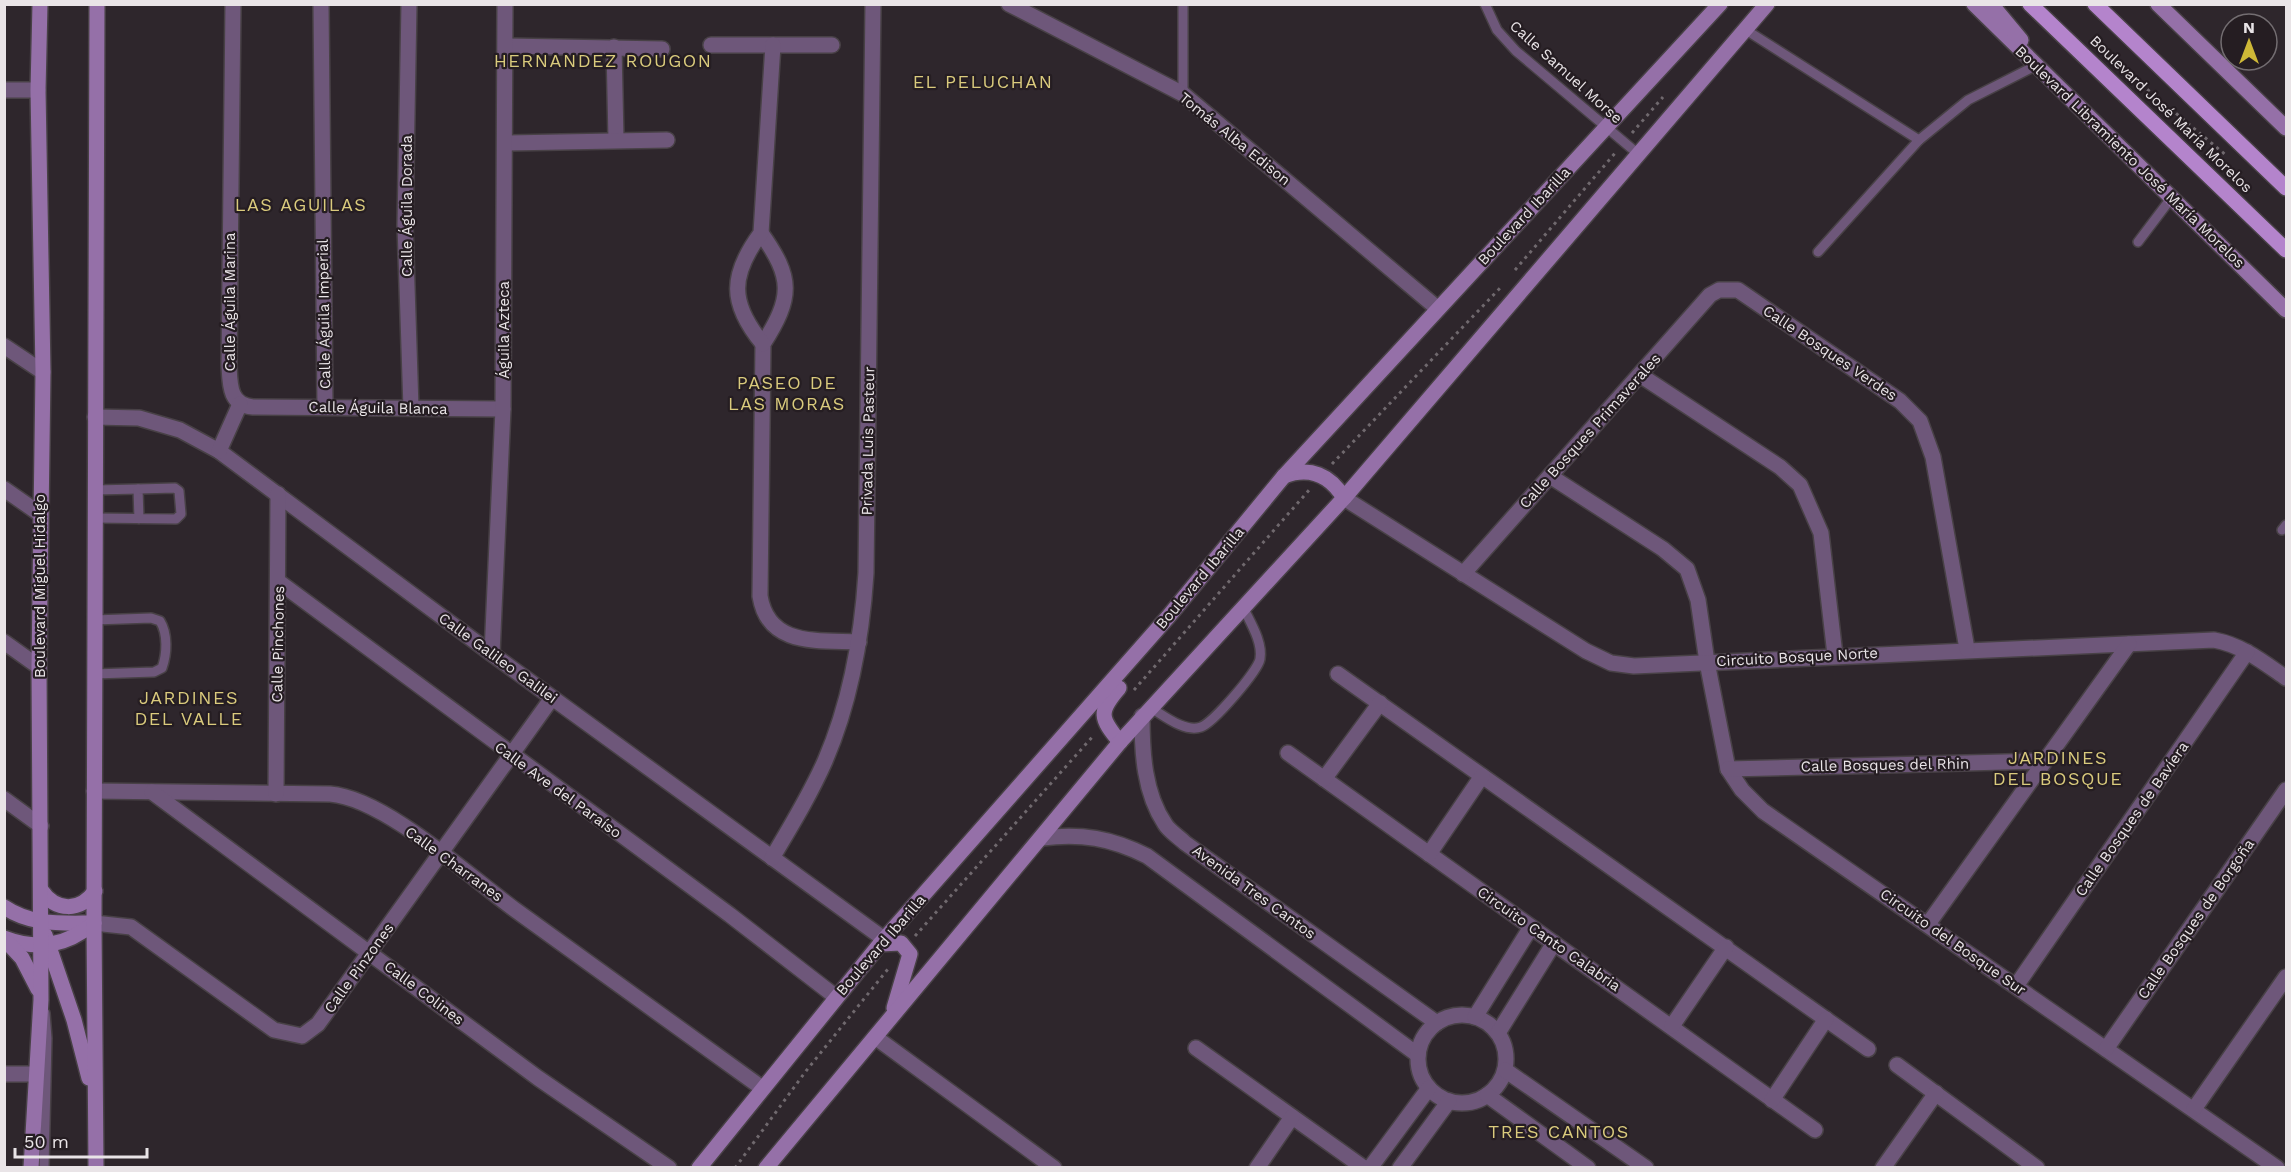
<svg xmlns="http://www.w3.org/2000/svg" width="2291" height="1172" font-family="'Work Sans',sans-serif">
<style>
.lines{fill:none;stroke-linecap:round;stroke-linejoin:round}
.lane-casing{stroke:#484146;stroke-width:12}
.street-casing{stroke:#484146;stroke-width:18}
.secondary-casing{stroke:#484146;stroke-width:18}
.primary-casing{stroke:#484146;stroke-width:18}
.path{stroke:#70696e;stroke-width:3;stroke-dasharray:3 4.5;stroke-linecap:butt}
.lane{stroke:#6e577a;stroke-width:9}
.street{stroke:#6e577a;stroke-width:15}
.secondary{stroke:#9570a8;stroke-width:15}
.primary{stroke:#b484cc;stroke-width:15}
.labels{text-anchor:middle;stroke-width:4.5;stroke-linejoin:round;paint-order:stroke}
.street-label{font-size:15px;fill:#e9e4e7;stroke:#251d22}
.quarter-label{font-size:18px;letter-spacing:1.5px;fill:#dacb7d;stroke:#251d22}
</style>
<rect width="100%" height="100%" fill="#2e262c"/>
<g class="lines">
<!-- lane casing -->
<g class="lane-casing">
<g id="lane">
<path d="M1485 4 1497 30 1516 51 1637 153"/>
<path d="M1746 30 1919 140"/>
<path d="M1183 94V4"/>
<path d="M2138 242 2172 197"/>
<path d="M1818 252 1919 140 1968 100 2037 65"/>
<path d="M95 490 138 489"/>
<path d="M95 518 176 519 181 514 179 491 175 488 138 489 139 519"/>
<path d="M2282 530 2286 525"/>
<path d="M94 620 151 618 160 621C168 634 167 654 162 668L154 672 94 674"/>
<path d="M1151 708C1163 715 1185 733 1201 727 1213 723 1258 671 1260 659 1263 642 1250 622 1243 607"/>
<path d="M44 1168 47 1038 45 1013"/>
</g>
</g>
<!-- street casing -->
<g class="street-casing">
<g id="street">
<path d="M233 4 229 365C230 384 229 405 253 407L503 409"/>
<path d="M321 4 325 407"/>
<path d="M409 4 405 225 411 408"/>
<path d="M1009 4 1183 94 1437 308"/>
<path d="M711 45H832"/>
<path d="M506 46 662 49"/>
<path d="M614 47 616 140"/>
<path d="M4 90H38"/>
<path d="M505 143 667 140"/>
<path d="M761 233C793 278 793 297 763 344L760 596C768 647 818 640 859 642"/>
<path d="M763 344C729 303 730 275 761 233L773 45"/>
<path d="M4 346 43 372"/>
<path d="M1640 375 1780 467 1800 485 1821 533 1835 655"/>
<path d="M95 417 139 418 180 430 219 451 492 654 884 939"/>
<path d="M219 451 240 404"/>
<path d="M1550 476 1663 549 1687 569 1698 600 1707 662 1728 769 1742 790 1763 811 2277 1168"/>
<path d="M4 489 40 514"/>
<path d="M1344 498 1586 651 1611 663 1634 666 2214 640C2242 645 2263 662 2286 678"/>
<path d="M1463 574 1710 295 1719 290H1738L1900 401 1920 421 1933 457 1967 649"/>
<path d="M279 582 730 915 836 997"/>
<path d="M4 642 39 667"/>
<path d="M492 654 503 409 505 4"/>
<path d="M1338 674 1868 1049"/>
<path d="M1142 716C1142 752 1144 793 1165 824 1169 831 1179 837 1185 843L1437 1023"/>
<path d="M1288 753 1815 1130"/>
<path d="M1728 769 2043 761"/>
<path d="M1324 779 1380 703"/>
<path d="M94 791 330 794C384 798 469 876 514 909 596 969 680 1028 762 1088"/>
<path d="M152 792 538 1078 669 1168"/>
<path d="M276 794 278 494"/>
<path d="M4 799 41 826"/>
<path d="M1042 838C1081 833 1111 838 1147 856L1418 1055"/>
<path d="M1429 854 1482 776"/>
<path d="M772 858C791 826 810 795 825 761 850 703 862 636 866 573L873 4"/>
<path d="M94 923 131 927 274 1030 302 1036 318 1024 552 698"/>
<path d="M1928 924 2129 644"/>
<path d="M2016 986 2247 652"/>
<circle cx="1462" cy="1059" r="44"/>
<path d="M1475 1017 1531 927"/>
<path d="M1672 1026 1726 947"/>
<path d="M1498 1033 1554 943"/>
<path d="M875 1037 1054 1168"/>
<path d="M1196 1048 1364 1168"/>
<path d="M2106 1049 2286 790"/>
<path d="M1897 1065 2037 1168"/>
<path d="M1505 1070 1646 1168"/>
<path d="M4 1074H38"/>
<path d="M1487 1095 1588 1168"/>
<path d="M1772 1100 1826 1019"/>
<path d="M2194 1109 2286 977"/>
<path d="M1257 1168 1292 1117"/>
<path d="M1370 1168 1429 1088"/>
<path d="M1400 1168 1449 1101"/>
<path d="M1883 1168 1936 1093"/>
</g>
</g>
<!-- secondary casing -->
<g class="secondary-casing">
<g id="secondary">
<path d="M1974 4 2286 310"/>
<path d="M1991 4 2021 40"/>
<path d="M2158 4 2286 128"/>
<path d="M1284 476C1310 466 1330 475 1344 498"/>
<path d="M1119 688C1098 712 1100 718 1120 742"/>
<path d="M41 890C56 912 80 912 95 891"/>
<path d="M4 907C32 926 62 923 94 923"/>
<path d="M45 935 74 1020 89 1078"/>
<path d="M4 938C38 951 66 946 94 923"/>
<path d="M7 942 22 958 38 989"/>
<path d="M880 944 901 943 910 954 894 1008"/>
<path d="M31 1168 41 1000 39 667 43 372 38 90 40 4"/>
<path d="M96 1168 94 923 97 4"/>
<path d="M699 1168 880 944 1168 617 1284 476 1720 4"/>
<path d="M766 1168 1120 742 1344 498 1767 4"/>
</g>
</g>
<!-- primary casing -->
<g class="primary-casing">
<g id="primary">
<path d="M2030 4 2286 250"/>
<path d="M2095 4 2286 188"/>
</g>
</g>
<!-- path -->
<g class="path">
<path d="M2130 75 2227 156"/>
<path d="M1632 133 1663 97"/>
<path d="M1515 270 1616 152"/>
<path d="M1332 464 1501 287"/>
<path d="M1134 690 1310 489"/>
<path d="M915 936 1094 735"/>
<path d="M735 1168 806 1071 888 969"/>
</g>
<!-- lane -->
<use href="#lane" class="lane"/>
<!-- street -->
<use href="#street" class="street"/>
<!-- secondary -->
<use href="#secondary" class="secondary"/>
<!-- primary -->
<use href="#primary" class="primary"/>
</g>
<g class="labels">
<!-- street labels -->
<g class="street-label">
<text transform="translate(1566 72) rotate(42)" y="5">Calle Samuel Morse</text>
<text transform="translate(2171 114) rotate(44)" y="5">Boulevard José María Morelos</text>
<text transform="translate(1235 139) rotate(39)" y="5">Tomás Alba Edison</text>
<text transform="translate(2130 157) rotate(44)" y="5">Boulevard Libramiento José María Morelos</text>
<text transform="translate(407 206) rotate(-90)" y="5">Calle Águila Dorada</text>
<text transform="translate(1524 216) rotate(-47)" y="5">Boulevard Ibarilla</text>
<text transform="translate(230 302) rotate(-90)" y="5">Calle Águila Marina</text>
<text transform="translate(324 314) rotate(-91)" y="5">Calle Águila Imperial</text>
<text transform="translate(504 330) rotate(-90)" y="5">Águila Azteca</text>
<text transform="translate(1830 353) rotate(34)" y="5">Calle Bosques Verdes</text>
<text transform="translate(378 408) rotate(1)" y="5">Calle Águila Blanca</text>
<text transform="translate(1590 431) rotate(-48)" y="5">Calle Bosques Primaverales</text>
<text transform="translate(868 441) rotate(-89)" y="5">Privada Luis Pasteur</text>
<text transform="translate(1200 578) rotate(-50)" y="5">Boulevard Ibarilla</text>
<text transform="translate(40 586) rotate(-90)" y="5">Boulevard Miguel Hidalgo</text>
<text transform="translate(278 644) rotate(-89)" y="5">Calle Pinchones</text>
<text transform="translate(1797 657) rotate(-3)" y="5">Circuito Bosque Norte</text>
<text transform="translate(498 658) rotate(36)" y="5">Calle Galileo Galilei</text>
<text transform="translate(1885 765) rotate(-1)" y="5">Calle Bosques del Rhin</text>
<text transform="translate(558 790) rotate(36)" y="5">Calle Ave del Paraíso</text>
<text transform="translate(2132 819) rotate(-55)" y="5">Calle Bosques de Bavíera</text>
<text transform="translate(454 864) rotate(36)" y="5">Calle Charranes</text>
<text transform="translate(1254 892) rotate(36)" y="5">Avenida Tres Cantos</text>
<text transform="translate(2196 919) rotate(-55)" y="5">Calle Bosques de Borgoña</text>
<text transform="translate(1549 939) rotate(35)" y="5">Circuito Canto Calabria</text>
<text transform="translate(1953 942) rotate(35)" y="5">Circuito del Bosque Sur</text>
<text transform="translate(881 945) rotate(-49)" y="5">Boulevard Ibarilla</text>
<text transform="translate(359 968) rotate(-54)" y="5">Calle Pinzones</text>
<text transform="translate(424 993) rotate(37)" y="5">Calle Colines</text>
</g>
<!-- quarter labels -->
<g class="quarter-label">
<text x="603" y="67">HERNANDEZ ROUGON</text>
<text x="983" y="88">EL PELUCHAN</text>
<text x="301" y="211">LAS AGUILAS</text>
<text x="787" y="389">PASEO DE<tspan x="787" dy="21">LAS MORAS</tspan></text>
<text x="189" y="704">JARDINES<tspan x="189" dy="21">DEL VALLE</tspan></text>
<text x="2058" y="764">JARDINES<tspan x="2058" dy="21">DEL BOSQUE</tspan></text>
<text x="1559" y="1138">TRES CANTOS</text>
</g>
</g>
<!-- border -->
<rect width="2291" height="1172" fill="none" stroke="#e9e4e7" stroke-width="12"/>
<!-- north arrow -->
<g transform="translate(2249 42)"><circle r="28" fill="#251d22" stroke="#736d71" stroke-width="1.5"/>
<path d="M0-4.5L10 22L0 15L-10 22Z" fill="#ceb837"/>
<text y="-9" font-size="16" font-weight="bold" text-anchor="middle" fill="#e9e4e7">N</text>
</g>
<!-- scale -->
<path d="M15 1148v9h132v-9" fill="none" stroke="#e9e4e7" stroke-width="3"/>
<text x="24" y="1148" font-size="18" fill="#e9e4e7" stroke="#251d22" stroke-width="4.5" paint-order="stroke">50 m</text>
</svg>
